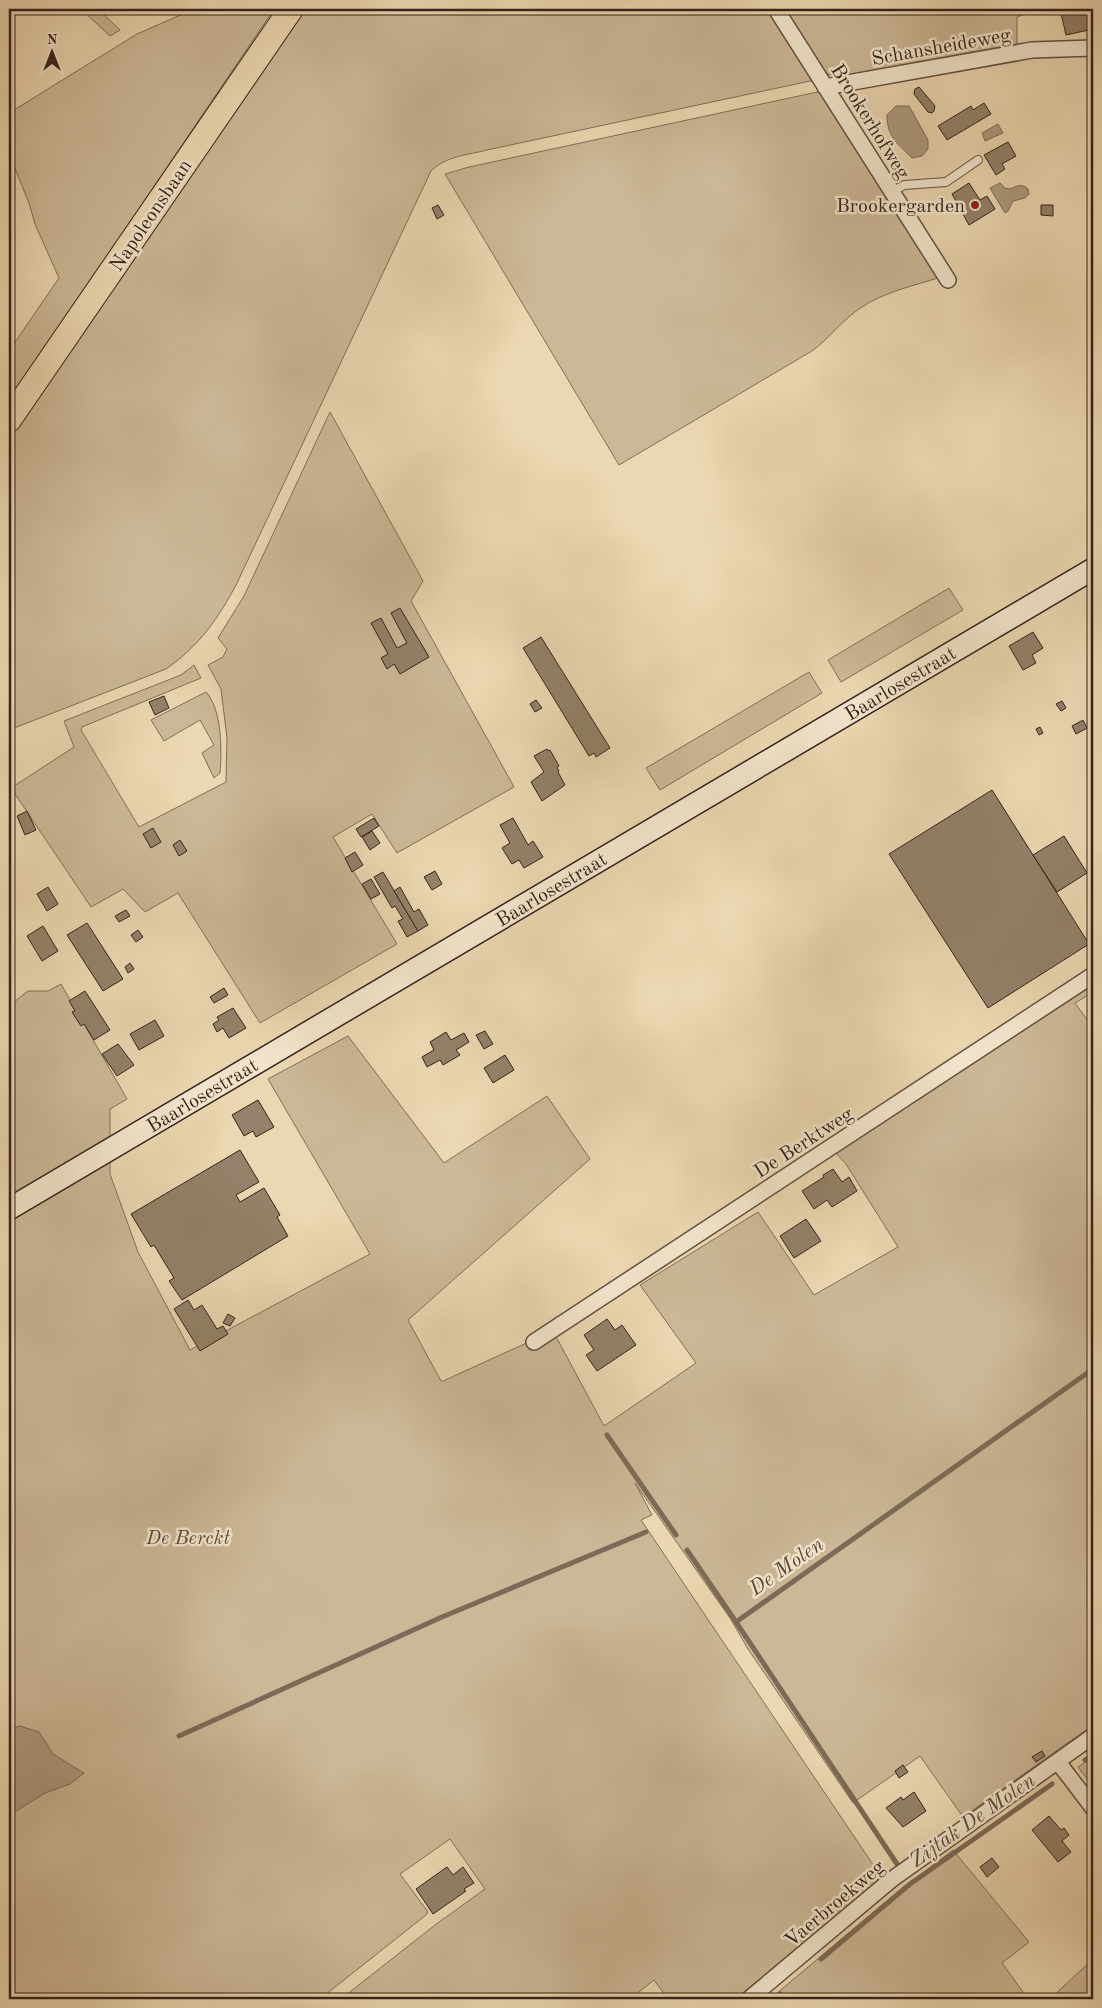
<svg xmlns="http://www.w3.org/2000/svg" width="1102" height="2008" font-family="'Old Standard TT',serif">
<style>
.green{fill:#ccb897;stroke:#806e58}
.water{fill:#ad9a7e;stroke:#7d6a56}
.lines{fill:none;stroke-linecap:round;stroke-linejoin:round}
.stream{stroke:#7d6a56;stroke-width:5}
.building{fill:#938169;stroke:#34231a}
.lane-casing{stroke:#625040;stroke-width:10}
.street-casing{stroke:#625040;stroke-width:18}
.secondary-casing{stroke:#34231a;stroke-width:24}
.primary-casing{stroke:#34231a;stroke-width:26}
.lane{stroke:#f2e5cc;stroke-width:8}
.street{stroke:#f2e5cc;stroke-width:15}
.secondary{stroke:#f2e5cc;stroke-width:21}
.primary{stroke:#ebd7b1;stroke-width:24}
.poi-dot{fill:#8f2418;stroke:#f2e5cc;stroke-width:2}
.labels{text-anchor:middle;stroke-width:5;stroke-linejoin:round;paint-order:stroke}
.street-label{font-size:20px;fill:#34231a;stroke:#f2e5cc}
.poi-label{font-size:20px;fill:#34231a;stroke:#f2e5cc;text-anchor:end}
.park-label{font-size:20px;font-style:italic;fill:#5a4839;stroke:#f2e5cc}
.water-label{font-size:21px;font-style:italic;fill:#584738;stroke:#f2e5cc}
</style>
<rect width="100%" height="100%" fill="#ebd7b1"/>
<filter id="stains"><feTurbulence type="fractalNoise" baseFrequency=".004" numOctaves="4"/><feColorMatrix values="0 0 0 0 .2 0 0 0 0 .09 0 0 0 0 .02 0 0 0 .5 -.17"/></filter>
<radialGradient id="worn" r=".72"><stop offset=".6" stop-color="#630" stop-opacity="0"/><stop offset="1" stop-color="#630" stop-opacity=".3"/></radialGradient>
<!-- green -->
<g class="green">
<path d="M81 9H98L120 30 110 36Z"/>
<path d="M194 9H274L9 401V351L59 278 35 224 29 203 9 154V113L137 34Z"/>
<path d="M300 9H769L815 80 487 150C468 155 446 156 431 171L237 583C219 618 199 646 166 669L9 730V433Z"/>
<path d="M784 9H1040L1017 17V46L836 77 823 72Z"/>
<path d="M822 91 938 278C912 286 885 292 862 307 843 319 830 338 812 351L619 465 445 174 469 167Z"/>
<path d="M330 412 423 581 411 601 514 787 397 853 372 814 333 837 397 944 260 1023 178 893 145 912 123 889 91 907 11 788 74 747 64 721 181 675 194 665 201 678 82 727 81 730 139 827 226 782 227 738 221 689 208 665 223 657 227 649 218 638 244 596Z"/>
<path d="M949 588 963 610 841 682 828 660Z"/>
<path d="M809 672 822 693 660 790 646 768Z"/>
<path d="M206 692C222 709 222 751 220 773L214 778 202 753 214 745 200 720 164 741 151 720Z"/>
<path d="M61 984 127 1099 110 1109V1174L138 1252 190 1350 370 1254 268 1079 348 1036 444 1163 547 1096 590 1159 408 1320 441 1381H443L553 1331 604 1426 696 1363 640 1285 758 1212 814 1295 898 1247 846 1164 836 1153 1093 985V992L1075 1003 1093 1028V1725L963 1817 920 1756 853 1803 748 1649 730 1618 635 1483 652 1515 641 1520 876 1869 879 1877 872 1890 743 1999H668L654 1980 630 1999H341L435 1925 485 1889 450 1839 400 1874 428 1912 426 1915 320 1999H9V1006L28 991H48Z"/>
<path d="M1093 1757V1787L1078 1767Z"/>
<path d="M953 1850 1029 1942 1002 1963 1028 1999H770L900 1890Z"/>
<path d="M1093 1959V1999H1050Z"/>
</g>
<!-- water -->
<g class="water">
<path d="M896 106H909L928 140V149L922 156 912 158C897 143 887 137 887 115Z"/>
<path d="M998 124 1003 133 985 141 982 133Z"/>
<path d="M1000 183 1005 188 1010 189C1017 186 1022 183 1028 189L1029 194 1025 198 1013 201 1008 211 1005 213 990 188Z"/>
<path d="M20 1726 39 1732 53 1754 84 1773 70 1784 45 1793 13 1813 9 1818V1730Z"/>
</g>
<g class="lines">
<!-- stream -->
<g class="stream">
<path d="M607 1435 676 1535"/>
<path d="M687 1550 736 1622"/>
<path d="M179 1736 442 1617 646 1532"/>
<path d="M1085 1760 1093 1755"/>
<path d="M897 1864 736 1622 1093 1369"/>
<path d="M821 1959 910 1884 1052 1784"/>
<path d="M774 1999 780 1994"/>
</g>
</g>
<!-- building -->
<g class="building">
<path d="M1060 9H1093V29L1066 35Z"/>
<path d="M919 87 935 106 934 111 932 113 928 112 914 94 915 89Z"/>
<path d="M984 103 991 114 947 140 938 126 971 106 973 110Z"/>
<path d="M1008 142 1016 156 1002 164 1005 169 996 175 984 155Z"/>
<path d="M969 183 980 200 987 196 995 209 969 225 952 194Z"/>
<path d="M438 205 444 215 437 219 432 208Z"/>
<path d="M1041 205H1053V216L1041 215Z"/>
<path d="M400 608 429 657 400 674 394 664 387 669 381 658 388 654 371 623 381 618 397 648 407 643 391 613Z"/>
<path d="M1033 632 1043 648 1032 655 1036 663 1023 670 1009 646Z"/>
<path d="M541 637 610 748 596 757 594 753 589 756 523 648Z"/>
<path d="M164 696 169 708 155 715 149 702Z"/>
<path d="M536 700 542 708 535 712 530 704Z"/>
<path d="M1062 701 1066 708 1061 711 1056 704Z"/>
<path d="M1083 720 1087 728 1076 734 1072 726Z"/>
<path d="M1040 727 1043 733 1039 735 1036 729Z"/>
<path d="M547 749 548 751 550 750 559 766 557 768 559 771 558 772 565 785 542 801 531 782 544 772 534 756Z"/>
<path d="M992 790 1089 944 988 1008 889 854Z"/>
<path d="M27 811 36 830 25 835 17 816Z"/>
<path d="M374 818 379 826 361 837 356 829Z"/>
<path d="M513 818 528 845 533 841 543 857 524 868 519 860 512 864 502 848 510 843 500 825Z"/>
<path d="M153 828 161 842 151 848 143 834Z"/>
<path d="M372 831 380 843 370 850 362 837Z"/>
<path d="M1064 836 1087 873 1057 892 1033 855Z"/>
<path d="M180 840 187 851 179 856 173 845Z"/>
<path d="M355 852 363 865 352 872 345 858Z"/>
<path d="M435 871 442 884 432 890 424 877Z"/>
<path d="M383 872 418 931 407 937 398 921 403 919 395 906 392 908 374 877Z"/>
<path d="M371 879 380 894 371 899 362 884Z"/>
<path d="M48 887 58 904 47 911 37 894Z"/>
<path d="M400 887 414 912 419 909 428 925 418 931 394 891Z"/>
<path d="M126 910 130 916 119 922 115 916Z"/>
<path d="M87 923 123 979 103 991 67 935Z"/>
<path d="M43 926 58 951 42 961 27 936Z"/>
<path d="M138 930 143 937 136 942 131 935Z"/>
<path d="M130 963 134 969 128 973 125 967Z"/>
<path d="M224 988 228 995 214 1003 210 997Z"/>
<path d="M85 991 110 1030 94 1040 84 1024 81 1026 72 1012 75 1011 69 1001Z"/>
<path d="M233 1008 246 1028 229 1038 223 1028 217 1032 213 1024 219 1020 217 1017Z"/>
<path d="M155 1020 164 1036 139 1050 130 1034Z"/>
<path d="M485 1031 493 1044 484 1049 476 1035Z"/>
<path d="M446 1032 451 1040 464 1033 469 1042 456 1050 460 1055 443 1065 440 1060 427 1067 422 1057 434 1050 430 1042Z"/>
<path d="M118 1044 134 1065 117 1076 102 1054Z"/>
<path d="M505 1055 514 1070 493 1083 484 1068Z"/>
<path d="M258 1100 274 1127 256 1137 253 1131 244 1136 232 1115Z"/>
<path d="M240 1150 259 1182 236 1195 240 1202 264 1188 280 1215 277 1217 288 1236 182 1300 169 1281 174 1278 154 1245 151 1247 131 1214Z"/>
<path d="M833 1169 842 1182 849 1177 857 1191 832 1207 827 1200 814 1209 802 1191 824 1177 823 1175Z"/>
<path d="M806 1219 821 1241 794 1258 780 1236Z"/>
<path d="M188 1300 194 1310 202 1305 217 1329 223 1326 228 1334 200 1351 174 1309Z"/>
<path d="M228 1314 235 1318 230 1326 223 1323Z"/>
<path d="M607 1319 615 1330 622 1325 636 1345 597 1371 586 1355 594 1350 584 1335Z"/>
<path d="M1042 1751 1045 1756 1036 1762 1032 1757Z"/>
<path d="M903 1765 908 1772 899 1778 895 1771Z"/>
<path d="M914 1792 926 1811 903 1827 886 1808 901 1797 903 1800Z"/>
<path d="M1049 1816 1061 1830 1064 1828 1069 1835 1062 1841 1071 1852 1058 1862 1032 1830Z"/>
<path d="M992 1858 999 1867 987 1877 980 1867Z"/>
<path d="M447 1867 453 1875 463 1867 474 1883 464 1889 466 1891 433 1914 416 1889Z"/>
</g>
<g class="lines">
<!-- lane casing -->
<g class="lane-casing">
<path id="lane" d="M892 192 904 185 946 182 978 160"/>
</g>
<!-- street casing -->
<g class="street-casing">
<g id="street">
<path d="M776 9 948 280"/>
<path d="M825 87 1032 50 1093 48"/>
<path d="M534 1342 1093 975"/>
<path d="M1058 1762 1093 1808"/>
<path d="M749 1999 891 1880 1093 1736"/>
</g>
</g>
<!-- secondary casing -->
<g class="secondary-casing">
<path id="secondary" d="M9 1209 1093 569"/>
</g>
<!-- primary casing -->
<g class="primary-casing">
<path id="primary" d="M9 420 291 9"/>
</g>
<!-- lane -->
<use href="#lane" class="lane"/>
<!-- street -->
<use href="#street" class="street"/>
<!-- secondary -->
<use href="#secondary" class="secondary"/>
<!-- primary -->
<use href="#primary" class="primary"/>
</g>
<!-- markers -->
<circle class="poi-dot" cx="975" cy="205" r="5"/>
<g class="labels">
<!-- street labels -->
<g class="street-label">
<text transform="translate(941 46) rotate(-10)" y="7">Schansheideweg</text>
<text transform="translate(871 121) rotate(58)" y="7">Brookerhofweg</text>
<text transform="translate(150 215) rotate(-56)" y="7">Napoleonsbaan</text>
<text transform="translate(900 683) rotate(-31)" y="7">Baarlosestraat</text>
<text transform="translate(551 889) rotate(-31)" y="7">Baarlosestraat</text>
<text transform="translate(202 1095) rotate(-31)" y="7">Baarlosestraat</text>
<text transform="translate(803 1142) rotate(-33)" y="7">De Berktweg</text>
<text transform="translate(834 1903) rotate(-40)" y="7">Vaerbroekweg</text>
</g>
<!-- poi labels -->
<g class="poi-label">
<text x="965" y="212">Brookergarden</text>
</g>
<!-- park labels -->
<g class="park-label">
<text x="188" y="1544">De Berckt</text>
</g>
<!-- water labels -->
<g class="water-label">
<text transform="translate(786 1566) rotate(-35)" y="7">De Molen</text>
<text transform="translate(972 1820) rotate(-35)" y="7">Zijtak De Molen</text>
</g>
</g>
<!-- margin -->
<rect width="1102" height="2008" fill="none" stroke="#ebd7b1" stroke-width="30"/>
<rect x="10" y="10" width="1082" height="1988" fill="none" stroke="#34231a" stroke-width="2.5"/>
<rect x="15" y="15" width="1072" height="1978" fill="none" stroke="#34231a"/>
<!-- north arrow -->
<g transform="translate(52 52)" stroke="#f2e5cc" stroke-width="4" paint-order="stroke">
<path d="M0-4L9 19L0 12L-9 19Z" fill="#34231a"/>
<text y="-8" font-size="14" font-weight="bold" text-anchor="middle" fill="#34231a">N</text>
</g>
<rect width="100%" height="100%" filter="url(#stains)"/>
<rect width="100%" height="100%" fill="url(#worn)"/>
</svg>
